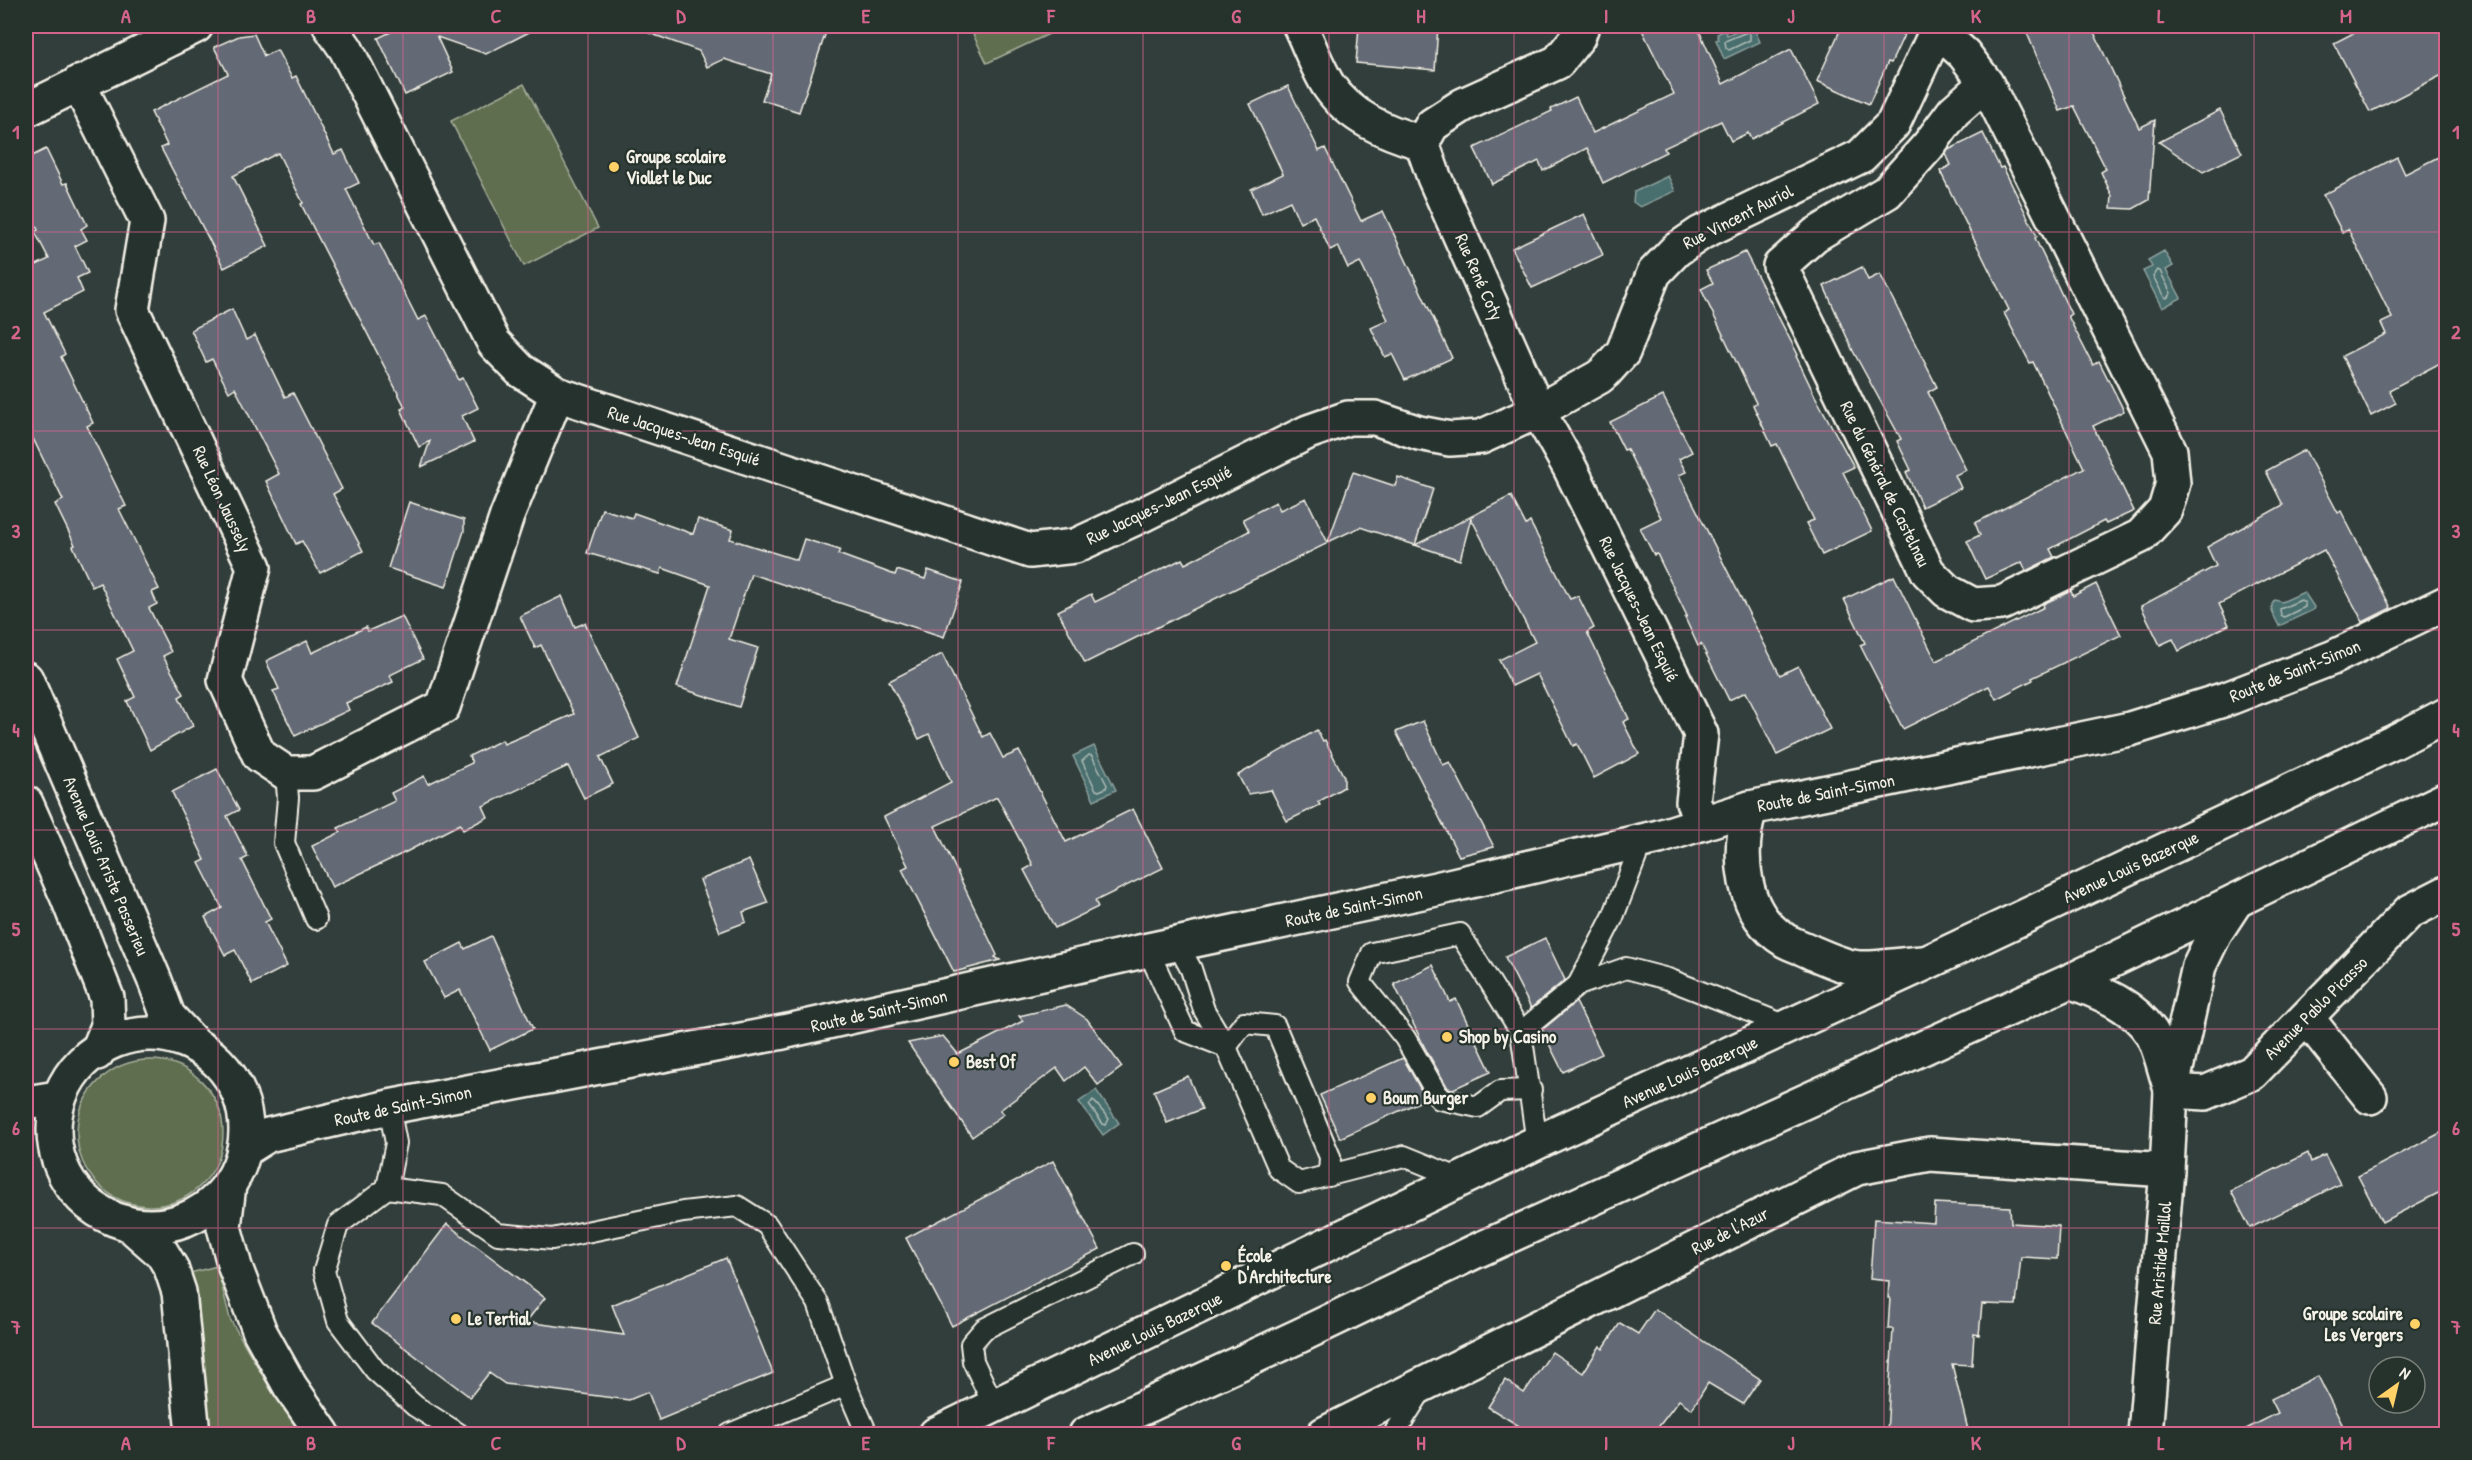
<svg xmlns="http://www.w3.org/2000/svg" width="2472" height="1460" font-family="'Patrick Hand',sans-serif">
<style>
.green{fill:#5e6e50;stroke:#a9b09c;stroke-width:1.5}
.water{fill:#496e6e;stroke:#8da29f;stroke-width:1.5}
.lines{fill:none;stroke-linecap:round;stroke-linejoin:round}
.shore{stroke:#b0bdb7;stroke-width:1.5}
.building{fill:#646a74;stroke:#f4f1e8;stroke-width:1.5}
.service-casing{stroke:#f4f1e8;stroke-width:24}
.minor-casing{stroke:#f4f1e8;stroke-width:38}
.tertiary-casing{stroke:#f4f1e8;stroke-width:38}
.secondary-casing{stroke:#f4f1e8;stroke-width:38}
.service{stroke:#26332d;stroke-width:20}
.minor{stroke:#26332d;stroke-width:33}
.tertiary{stroke:#26332d;stroke-width:33}
.secondary{stroke:#26332d;stroke-width:33}
.grid{fill:none;stroke:#d4648c;stroke-width:1.5;stroke-opacity:0.55}
.poi-dot{fill:#ffd166;stroke:#26332d;stroke-width:2}
.labels{text-anchor:middle;stroke-width:4.5;stroke-linejoin:round;paint-order:stroke}
.poi-label{font-size:18px;font-weight:bold;fill:#f4f1e8;stroke:#26332d;text-anchor:start}
.street-label{font-size:18px;fill:#f4f1e8;stroke:#26332d}
.neatline{fill:none;stroke:#d4648c;stroke-width:2}
.grid-label{font-size:20px;text-anchor:middle;font-weight:bold;fill:#d4648c}
</style>
<rect width="100%" height="100%" fill="#323e3b"/>
<filter id="ink" filterUnits="userSpaceOnUse"><feTurbulence type="fractalNoise" baseFrequency=".0167" numOctaves="2"/><feDisplacementMap in="SourceGraphic" scale="12" xChannelSelector="R" yChannelSelector="G"/><feConvolveMatrix kernelMatrix="1 2 1 2 8 2 1 2 1" color-interpolation-filters="sRGB"/></filter>
<g filter="url(#ink)">
<!-- green -->
<g class="green">
<path d="M969 26H1066L987 63Z"/>
<path d="M524 84 598 228 524 266 451 121Z"/>
<circle cx="150" cy="1133" r="73"/>
<path d="M217 1266 230 1319 271 1390 303 1434H209L197 1317 190 1273Z"/>
</g>
<!-- water -->
<g class="water">
<path d="M1748 26H1753L1760 42 1724 59 1716 40 1719 39 1717 34 1725 30 1727 35Z"/>
<path d="M1668 176 1675 191 1640 207 1633 202 1634 192Z"/>
<path d="M2164 251 2173 266 2166 270 2181 298 2162 308 2143 271 2152 267 2148 260Z"/>
<path d="M2304 592 2314 607 2313 610 2279 626C2275 617 2267 608 2275 600L2282 602Z"/>
<path d="M1094 746 1116 790 1094 800 1073 756Z"/>
<path d="M1096 1090 1119 1123 1103 1135 1079 1102Z"/>
</g>
<g class="lines">
<!-- shore -->
<g class="shore">
<path d="M1747 32 1750 34V40L1729 50 1726 48 1725 41Z"/>
<path d="M2157 270 2160 271 2171 293 2167 298 2164 297 2153 276Z"/>
<path d="M2301 600 2305 603V607L2284 617 2281 616 2280 609Z"/>
<path d="M1089 755 1092 756 1107 785 1106 788 1099 791 1096 790 1082 761Z"/>
<path d="M1093 1100 1109 1119 1106 1125 1103 1124 1089 1105Z"/>
</g>
</g>
<!-- building -->
<g class="building">
<path d="M403 26H541L486 54 437 37 453 72 405 95 378 38Z"/>
<path d="M639 26H828L799 112 762 100 771 74 724 59 707 67 699 51 638 29Z"/>
<path d="M1359 26H1438L1435 70 1356 63Z"/>
<path d="M1640 26H1697L1723 84 1791 49 1819 104 1751 139 1748 133 1731 141 1721 121 1664 148 1666 152 1603 183 1587 148 1543 171 1539 161 1492 184 1474 148 1552 111 1551 109 1576 97 1593 133 1674 94Z"/>
<path d="M1842 26H1883L1904 35 1891 63 1888 62 1869 104 1817 81Z"/>
<path d="M2024 26H2091L2139 128 2155 120 2149 200 2133 209 2111 208 2112 196 2101 172 2106 169 2074 106 2060 111Z"/>
<path d="M2367 26H2446V73L2370 112 2334 43Z"/>
<path d="M254 34 264 56 277 50 292 78 296 76 334 154 343 150 359 183 346 189 374 245 379 243 418 320 426 316 459 380 463 378 478 408 462 416 474 442 421 467 430 441 419 447 401 409 405 407 301 204 303 203 278 153 233 176 268 246 224 268 161 148 167 145 151 112 228 74 214 47 239 36Z"/>
<path d="M1288 86 1319 151 1325 148 1361 221 1383 211 1452 358 1405 380 1392 354 1385 357 1371 328 1388 320 1360 262 1348 268 1338 246 1330 250 1314 216 1300 223 1290 201 1262 214 1251 189 1283 174 1250 104Z"/>
<path d="M2220 110 2242 153 2203 172 2159 142Z"/>
<path d="M1983 133 2000 168 2003 167 2037 236 2035 238 2071 314 2068 316 2093 365 2099 361 2124 411 2093 426 2134 511 2106 524 2104 521 2050 549 2054 557 2026 571 2022 562 1985 579 1967 541 1980 535 1975 523 2084 468 2033 362 2030 363 2004 313 2009 310 1940 171 1951 165 1946 154 1948 150Z"/>
<path d="M46 149 63 184 67 183 87 225 81 229 87 240 75 246 88 273 77 278 83 292 44 312 65 354 61 357 93 423 87 426 126 506 119 509 159 589 152 592 157 604 149 608 171 652 163 656 184 694 179 697 193 726 150 750 127 701 135 697 117 659 133 651 100 583 92 587 73 546 75 545 55 504 63 500 26 424V270L49 259 35 232 38 230 26 204V159Z"/>
<path d="M2446 153V360L2389 390 2396 403 2371 416 2342 356 2386 334 2381 323 2392 318 2348 229 2342 232 2323 195 2397 157 2405 174Z"/>
<path d="M1584 214 1603 255 1532 288 1512 248Z"/>
<path d="M1745 252 1798 355 1796 356 1815 396 1854 467 1843 472 1872 531 1822 555 1806 523 1814 520 1777 444 1772 446 1753 405 1756 403 1701 289 1713 283 1706 270Z"/>
<path d="M1862 267 1868 280 1880 274 1937 387 1928 392 1966 470 1955 475 1961 488 1922 507 1906 472 1911 470 1897 441 1901 439 1853 351 1824 286Z"/>
<path d="M232 309 246 340 255 335 285 397 293 393 342 489 333 494 363 551 320 573 302 541 296 544 266 481 279 474 235 388 229 392 212 359 206 362 191 330Z"/>
<path d="M1663 396 1692 452 1679 459 1686 472 1679 475 1780 675 1798 666 1830 729 1777 755 1746 692 1729 700 1701 644 1698 646 1685 618 1687 616 1657 554 1654 555 1640 528 1661 518 1627 449 1624 450 1610 422Z"/>
<path d="M2305 450 2338 513 2341 511 2391 608 2363 622 2324 550 2219 604 2229 625 2179 651 2173 639 2160 645 2141 606 2216 566 2207 547 2283 505 2266 471Z"/>
<path d="M1353 472 1395 486 1398 477 1433 489 1415 545 1360 527 1328 542Z"/>
<path d="M1511 496 1526 525 1530 522 1570 599 1578 596 1594 628 1587 632 1629 719 1623 722 1639 754 1594 778 1577 744 1573 746 1537 674 1512 686 1499 660 1535 642 1471 518 1460 560 1415 545Z"/>
<path d="M1306 498 1328 543 1085 663 1058 611 1091 594 1095 602 1182 559 1185 564 1249 531 1243 519 1276 502 1280 510Z"/>
<path d="M409 502 464 520V531L446 587 388 568Z"/>
<path d="M602 509 632 518 634 513 693 534 698 519 733 530 730 539 797 560 804 539 840 550 838 554 895 575 897 570 925 579 928 570 963 582 944 637 751 574 729 639 758 648 739 707 677 687 710 585 662 568 660 574 587 553Z"/>
<path d="M1894 576 1936 661 2044 607 2043 604 2071 591 2073 596 2096 584 2121 635 2032 678 2033 680 1996 699 1989 686 1903 729 1860 645 1865 643 1844 599Z"/>
<path d="M562 596 575 627 585 623 639 738 600 757 613 784 584 798 568 766 483 806 488 817 463 830 460 824 406 852 332 887 312 846 341 832 338 828 395 801 391 793 424 776 428 784 472 763 469 756 502 740 504 744 574 714 541 645 535 648 520 616Z"/>
<path d="M402 616 423 659 390 675 393 682 346 703 349 710 295 736 273 691 279 689 266 661 307 641 312 653 366 627 368 631Z"/>
<path d="M942 654 983 737 990 733 1003 758 1019 751 1066 842 1133 809 1163 868 1095 901 1098 907 1055 928 1024 870 1033 865 997 797 935 826 997 955 995 957 1000 960 954 972 902 869 908 866 884 817 951 782 929 734 919 739 889 681Z"/>
<path d="M1423 721 1443 765 1450 762 1494 847 1459 856 1396 732Z"/>
<path d="M1317 730 1323 741 1325 740 1344 777V787L1318 802 1320 805 1287 821 1271 790 1248 794 1238 775Z"/>
<path d="M217 769 239 810 227 816 248 857 242 860 271 919 265 922 287 966 252 984 235 950 225 955 205 917 222 908 199 863 205 860 172 792Z"/>
<path d="M749 860 768 903 743 912 746 922 720 932 700 880Z"/>
<path d="M491 936 533 1029 490 1050 460 990 444 998 425 962 462 943 465 949Z"/>
<path d="M1545 938 1565 980 1531 1008 1505 957Z"/>
<path d="M1433 965 1450 1002 1456 999 1491 1072 1453 1089 1448 1088 1425 1048 1394 984Z"/>
<path d="M1576 1002 1602 1054 1563 1072 1542 1030Z"/>
<path d="M1066 1005 1087 1019 1122 1067 1098 1085 1084 1067 1066 1081 1057 1068 1000 1110 1004 1114 972 1137 908 1043 943 1036 958 1054 1023 1021 1019 1016Z"/>
<path d="M1403 1058 1426 1099 1340 1138 1320 1095Z"/>
<path d="M1188 1076 1202 1109 1167 1123 1154 1091Z"/>
<path d="M2446 1130V1189L2382 1222 2358 1176Z"/>
<path d="M2308 1153 2311 1162 2325 1155 2340 1184 2250 1228 2231 1191Z"/>
<path d="M1053 1161 1100 1249 952 1326 906 1238Z"/>
<path d="M1935 1203 2010 1207 2011 1223 2059 1226 2057 1259 2021 1257 2016 1305 1982 1304 1979 1335 1974 1334 1972 1365 1952 1364 1969 1434H1887L1893 1329H1888L1890 1298H1888L1889 1281 1870 1279 1874 1219 1934 1223Z"/>
<path d="M447 1224 545 1298 526 1322 624 1335 612 1305 726 1258 773 1373 659 1420 648 1392 629 1400 505 1384 489 1373 470 1397 372 1323Z"/>
<path d="M1655 1309 1760 1379 1743 1404 1708 1383 1692 1409 1679 1400 1653 1434H1532L1488 1407 1505 1380 1524 1393 1552 1352 1583 1373 1600 1346 1603 1349 1620 1323 1638 1334Z"/>
<path d="M2318 1376 2347 1434H2236L2278 1413 2271 1399Z"/>
</g>
<g class="lines">
<!-- service casing -->
<g class="service-casing">
<g id="service">
<path d="M286 773 288 798 284 843 316 919"/>
<path d="M1178 945 1191 969 1204 1010 1226 1047 1279 1169 1299 1183 1404 1156 1463 1180"/>
<path d="M1148 950 1185 1031 1226 1047 1244 1023 1275 1026 1330 1157 1329 1176"/>
<path d="M1578 985 1613 917 1636 857 1633 842"/>
<path d="M1521 1032 1460 934 1372 953 1360 982 1405 1038 1440 1099 1478 1107 1500 1091 1531 1090"/>
<path d="M389 1107 396 1143 387 1188 338 1225 324 1271 338 1321 375 1370 415 1406 459 1434"/>
<path d="M1540 1141 1535 1129 1521 1032 1578 985 1626 968 1668 979 1787 1026"/>
<path d="M387 1188 442 1195 498 1234 552 1239 683 1212 737 1206 767 1225 818 1303 846 1385 867 1434"/>
<path d="M994 1406 973 1361 971 1344 984 1329 1133 1254"/>
<path d="M730 1434 846 1385"/>
<path d="M1394 1434 1423 1388"/>
</g>
</g>
<!-- minor casing -->
<g class="minor-casing">
<g id="minor">
<path d="M330 26 346 49 494 343 520 370 557 394 1030 551 1075 546 1142 515 1308 432 1348 418H1375L1419 433 1450 439 1481 437 1538 411 1570 468 1701 734 1693 802 1703 823"/>
<path d="M1300 26C1309 45 1317 67 1328 85 1350 118 1386 132 1422 143"/>
<path d="M1582 26 1578 37 1558 62 1463 105 1432 125 1422 143 1434 177 1538 411 1599 377 1605 372 1623 352 1654 273 1676 250 1701 233 1861 156 1893 124 1939 26"/>
<path d="M1937 30 1964 54 1986 83 2170 451 2173 483 2165 510 2141 536 2002 603 1973 605 1947 591 1928 572 1780 266 1815 235 1887 192 1928 146 1954 111 1986 83"/>
<path d="M78 83 147 221 132 310 254 567 225 680 259 755 286 773H313L443 707 507 516 557 394"/>
<path d="M26 110 196 26"/>
<path d="M1750 808C1737 853 1740 914 1786 941 1794 945 1803 948 1811 952 1825 958 1844 967 1859 968 1880 969 1903 964 1924 963"/>
<path d="M2070 981C2100 993 2132 1004 2151 1032 2160 1046 2165 1073 2171 1089"/>
<path d="M2307 1018 2370 1097"/>
<path d="M2171 1091 2205 1093 2252 1073 2409 912 2446 893"/>
<path d="M26 1103 57 1098"/>
<path d="M244 1150 268 1135 389 1107 783 1032 1148 950 1436 889 1659 837 1750 808 2130 729 2229 698 2332 658 2446 603"/>
<path d="M1324 1434 1857 1168 1930 1154 2167 1170"/>
<path d="M2145 1434 2167 1170 2171 1091 2199 966 2215 933 2236 901"/>
</g>
</g>
<!-- tertiary casing -->
<g class="tertiary-casing">
<g id="tertiary">
<path d="M26 679 155 981 168 1016 196 1046"/>
<path d="M26 803 67 896 107 998 108 1026 97 1053"/>
<circle cx="150" cy="1130" r="96"/>
<path d="M229 1185 224 1227 235 1267 260 1332 290 1386 323 1434"/>
<path d="M129 1224 162 1253 171 1268 179 1292 193 1434"/>
</g>
</g>
<!-- secondary casing -->
<g class="secondary-casing">
<g id="secondary">
<path d="M936 1434 1540 1141 1928 962 2392 743 2446 715"/>
<path d="M1086 1434 1299 1336 1476 1251 2070 981 2446 799"/>
</g>
</g>
<!-- service -->
<use href="#service" class="service"/>
<!-- minor -->
<use href="#minor" class="minor"/>
<!-- tertiary -->
<use href="#tertiary" class="tertiary"/>
<!-- secondary -->
<use href="#secondary" class="secondary"/>
</g>
</g>
<!-- grid -->
<path class="grid" d="M218 26V1434M403 26V1434M588 26V1434M773 26V1434M958 26V1434M1143 26V1434M1329 26V1434M1514 26V1434M1699 26V1434M1884 26V1434M2069 26V1434M2254 26V1434M26 232H2446M26 431H2446M26 630H2446M26 830H2446M26 1029H2446M26 1228H2446"/>
<!-- markers -->
<g class="poi-dot">
<circle cx="614" cy="167" r="6"/>
<circle cx="1447" cy="1037" r="6"/>
<circle cx="954" cy="1062" r="6"/>
<circle cx="1371" cy="1098" r="6"/>
<circle cx="1226" cy="1266" r="6"/>
<circle cx="456" cy="1319" r="6"/>
<circle cx="2415" cy="1324" r="6"/>
</g>
<g class="labels">
<!-- poi labels -->
<g class="poi-label">
<text x="626" y="163">Groupe scolaire<tspan x="626" dy="21">Viollet le Duc</tspan></text>
<text x="1459" y="1043">Shop by Casino</text>
<text x="966" y="1068">Best Of</text>
<text x="1383" y="1104">Boum Burger</text>
<text x="1238" y="1262">École<tspan x="1238" dy="21">D'Architecture</tspan></text>
<text x="2403" y="1320" text-anchor="end">Groupe scolaire<tspan x="2403" dy="21">Les Vergers</tspan></text>
<text x="468" y="1325">Le Tertial</text>
</g>
<!-- street labels -->
<g class="street-label">
<text transform="translate(1738 217) rotate(-27)" y="6">Rue Vincent Auriol</text>
<text transform="translate(1479 277) rotate(66)" y="6">Rue René Coty</text>
<text transform="translate(684 436) rotate(18)" y="6">Rue Jacques-Jean Esquié</text>
<text transform="translate(1885 484) rotate(64)" y="6">Rue du Général de Castelnau</text>
<text transform="translate(222 499) rotate(65)" y="6">Rue Léon Jaussely</text>
<text transform="translate(1159 505) rotate(-26)" y="6">Rue Jacques-Jean Esquié</text>
<text transform="translate(1639 609) rotate(64)" y="6">Rue Jacques-Jean Esquié</text>
<text transform="translate(2295 671) rotate(-22)" y="6">Route de Saint-Simon</text>
<text transform="translate(1826 793) rotate(-11)" y="6">Route de Saint-Simon</text>
<text transform="translate(106 866) rotate(67)" y="6">Avenue Louis Ariste Passerieu</text>
<text transform="translate(2131 867) rotate(-25)" y="6">Avenue Louis Bazerque</text>
<text transform="translate(1354 907) rotate(-12)" y="6">Route de Saint-Simon</text>
<text transform="translate(2316 1008) rotate(-45)" y="6">Avenue Pablo Picasso</text>
<text transform="translate(879 1011) rotate(-13)" y="6">Route de Saint-Simon</text>
<text transform="translate(1690 1072) rotate(-25)" y="6">Avenue Louis Bazerque</text>
<text transform="translate(403 1106) rotate(-12)" y="6">Route de Saint-Simon</text>
<text transform="translate(1730 1231) rotate(-27)" y="6">Rue de l'Azur</text>
<text transform="translate(2160 1263) rotate(-85)" y="6">Rue Aristide Maillol</text>
<text transform="translate(1155 1329) rotate(-26)" y="6">Avenue Louis Bazerque</text>
</g>
</g>
<!-- margin -->
<rect width="2472" height="1460" fill="none" stroke="#26332d" stroke-width="66"/>
<!-- north arrow -->
<g transform="translate(2397 1385) rotate(34)"><circle r="28" fill="#26332d" stroke="#787f78" stroke-width="1.5"/>
<path d="M0-4.5L10 22L0 15L-10 22Z" fill="#ffd166"/>
<text y="-9" font-size="16" font-weight="bold" text-anchor="middle" fill="#f4f1e8">N</text>
</g>
<rect x="33" y="33" width="2406" height="1394" class="neatline"/>
<g class="grid-label">
<text x="126" y="23">A</text>
<text x="311" y="23">B</text>
<text x="496" y="23">C</text>
<text x="681" y="23">D</text>
<text x="866" y="23">E</text>
<text x="1051" y="23">F</text>
<text x="1236" y="23">G</text>
<text x="1421" y="23">H</text>
<text x="1606" y="23">I</text>
<text x="1791" y="23">J</text>
<text x="1976" y="23">K</text>
<text x="2161" y="23">L</text>
<text x="2346" y="23">M</text>
<text x="16" y="139">1</text>
<text x="2456" y="139">1</text>
<text x="16" y="339">2</text>
<text x="2456" y="339">2</text>
<text x="16" y="538">3</text>
<text x="2456" y="538">3</text>
<text x="16" y="737">4</text>
<text x="2456" y="737">4</text>
<text x="16" y="936">5</text>
<text x="2456" y="936">5</text>
<text x="16" y="1135">6</text>
<text x="2456" y="1135">6</text>
<text x="16" y="1334">7</text>
<text x="2456" y="1334">7</text>
<text x="126" y="1450">A</text>
<text x="311" y="1450">B</text>
<text x="496" y="1450">C</text>
<text x="681" y="1450">D</text>
<text x="866" y="1450">E</text>
<text x="1051" y="1450">F</text>
<text x="1236" y="1450">G</text>
<text x="1421" y="1450">H</text>
<text x="1606" y="1450">I</text>
<text x="1791" y="1450">J</text>
<text x="1976" y="1450">K</text>
<text x="2161" y="1450">L</text>
<text x="2346" y="1450">M</text>
</g>
</svg>
